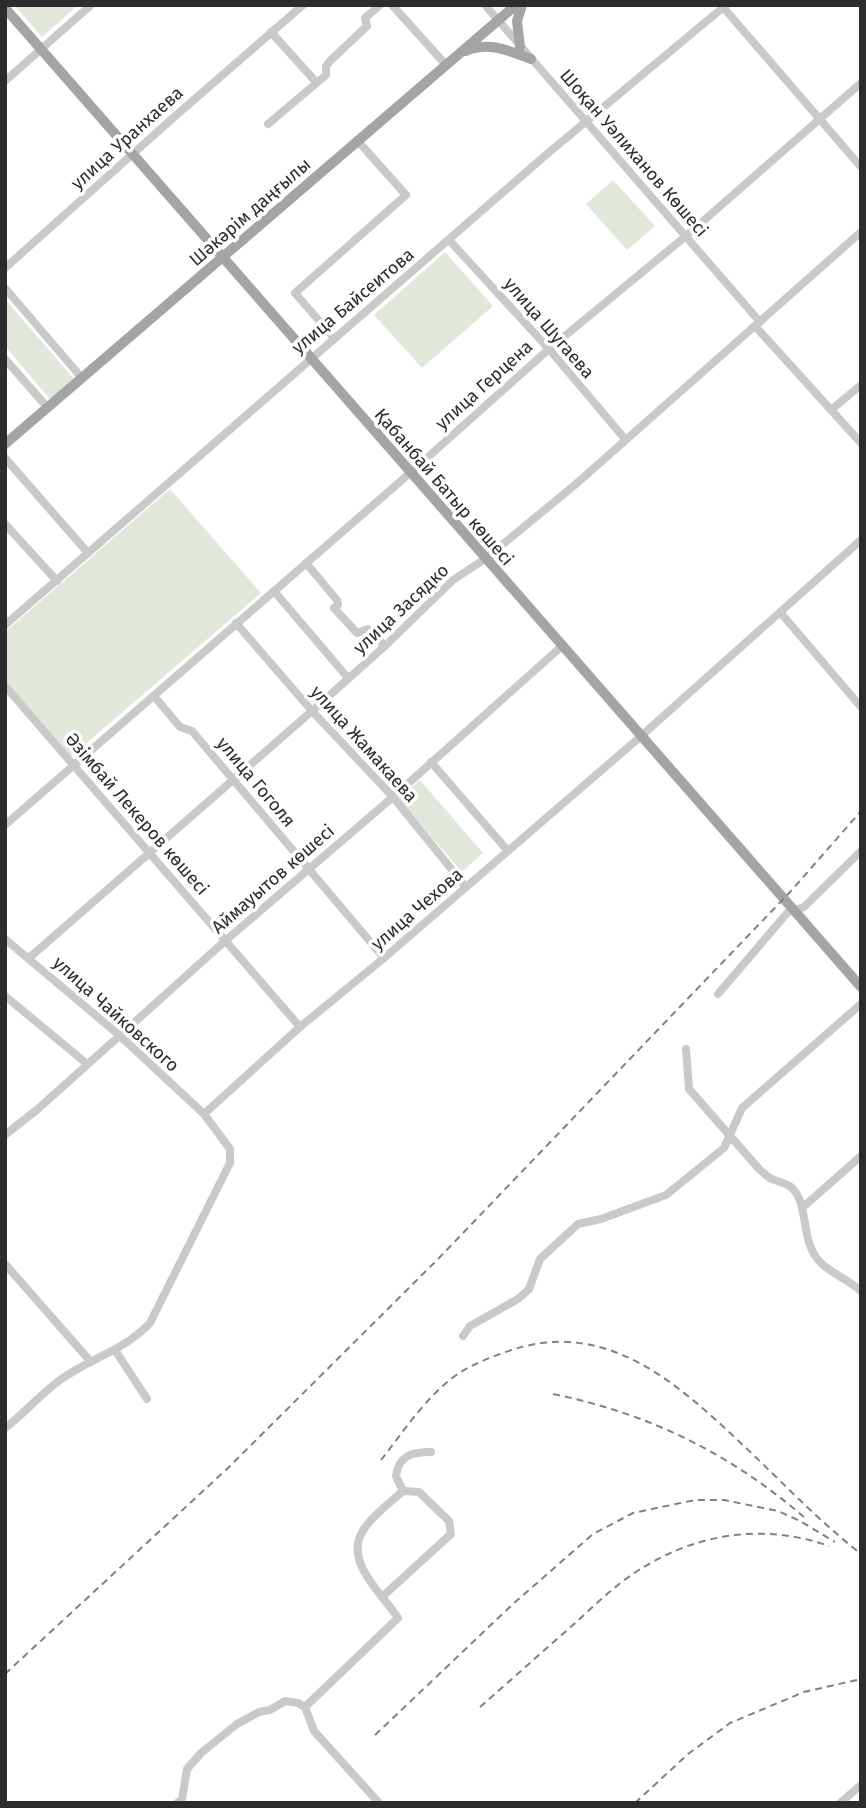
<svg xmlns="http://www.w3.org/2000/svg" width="866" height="1808" font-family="'Fira Sans',sans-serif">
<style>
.green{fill:#e1e8db}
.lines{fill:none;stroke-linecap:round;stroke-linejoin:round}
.minor{stroke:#c9c9c9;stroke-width:8}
.major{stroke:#a4a4a4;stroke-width:10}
.rail{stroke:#818181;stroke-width:2;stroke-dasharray:7 5;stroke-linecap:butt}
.labels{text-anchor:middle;stroke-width:7;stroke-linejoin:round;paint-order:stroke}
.street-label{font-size:18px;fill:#2c2c2c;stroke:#fff}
</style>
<rect width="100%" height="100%" fill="#fff"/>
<!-- green -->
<g class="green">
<path d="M14 5H78L42 37Z"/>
<path d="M613 180 655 226 627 250 586 204Z"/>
<path d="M445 252 493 306 422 368 374 315Z"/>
<path d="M5 299 74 379 50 399 5 346Z"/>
<path d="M170 489 261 593 69 758 5 685V632Z"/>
<path d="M420 780 483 853 462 872 398 799Z"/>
</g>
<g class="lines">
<!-- minor -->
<g class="minor">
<path d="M392 5 446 65"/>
<path d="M485 5 760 322"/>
<path d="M723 7 861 167"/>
<path d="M271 32 316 82"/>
<path d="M5 81 91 5"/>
<path d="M268 124 326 75V66L331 60 367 26 365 18 380 5"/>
<path d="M449 240 549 349 625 439"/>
<path d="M5 268 173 118 303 5"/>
<path d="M5 288 81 377"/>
<path d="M755 326 861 443"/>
<path d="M334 338 295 293 406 195 357 140"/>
<path d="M5 359 47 407"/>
<path d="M831 410 861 385"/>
<path d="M5 458 88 553"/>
<path d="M5 524 57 581"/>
<path d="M306 563 337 600 338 605 334 608 357 633 368 629 385 646"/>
<path d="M274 591 348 678"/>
<path d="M780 612 861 707"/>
<path d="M236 623 312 711 393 797 466 887"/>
<path d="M5 625 547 154 726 5"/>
<path d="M5 686 300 1027"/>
<path d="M154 696 180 727 192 731 384 958"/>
<path d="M431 762 507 850"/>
<path d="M5 825 410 473 549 349 686 236 861 83"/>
<path d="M5 939 119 1035 204 1114 230 1149V1163L150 1323C126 1349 92 1358 63 1378 42 1392 25 1413 5 1428"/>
<path d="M29 958 312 711 385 646 453 580 485 559 576 484 861 232"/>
<path d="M718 994 788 912 804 907 861 851"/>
<path d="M5 996 86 1063"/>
<path d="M686 1049 689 1089 759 1169C763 1172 767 1177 772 1179 778 1182 787 1183 792 1188 810 1205 799 1241 821 1263 831 1273 849 1280 861 1291"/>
<path d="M204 1114 300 1027 384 958 640 737 861 540"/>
<path d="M5 1135 39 1108 225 941 393 797 562 646"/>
<path d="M802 1208 861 1156"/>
<path d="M5 1264 91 1362"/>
<path d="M463 1336 470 1326 518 1299 529 1289 540 1259 578 1224 601 1219 666 1195 724 1148 742 1108 861 1004"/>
<path d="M115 1350 147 1399"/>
<path d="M403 1491 396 1476C399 1455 412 1452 431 1452"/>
<path d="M177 1803 182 1799 187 1769 201 1753 237 1724 259 1712 270 1710 285 1701 298 1703 305 1707"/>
<path d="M379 1803 314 1731 305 1707 398 1618C382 1593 342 1561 364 1529 373 1515 390 1503 403 1491L419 1492 449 1521 451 1534 382 1597"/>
<path d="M840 1803 861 1785"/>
</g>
<!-- major -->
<g class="major">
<path d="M5 8 861 987"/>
<path d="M520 47 517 21 522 5"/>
<path d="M466 51C489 41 510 51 531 59"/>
<path d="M5 444 516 5"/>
</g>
<!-- rail -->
<g class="rail">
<path d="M553 1394C650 1414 729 1453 804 1517"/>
<path d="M381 1460C404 1431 425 1398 455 1376 469 1366 486 1359 503 1353 603 1315 675 1381 744 1446 782 1482 819 1521 861 1554"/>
<path d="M5 1674 229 1467 439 1258 791 891 861 811"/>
<path d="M480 1707C511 1680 542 1652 573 1625 594 1606 615 1585 639 1570 697 1533 764 1523 829 1546"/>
<path d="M375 1735 513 1604 593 1534 633 1513 695 1500H724L778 1511 800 1521 835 1542"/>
<path d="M635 1803 688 1754 730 1723 804 1692 861 1679"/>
</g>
</g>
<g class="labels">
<!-- street labels -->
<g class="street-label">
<text transform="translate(127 138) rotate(-42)" y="6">улица Уранхаева</text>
<text transform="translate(634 153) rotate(49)" y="6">Шоқан Уәлиханов Көшесі</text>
<text transform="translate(250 212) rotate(-41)" y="6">Шәкәрім даңғылы</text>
<text transform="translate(353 301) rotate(-40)" y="6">улица Байсеитова</text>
<text transform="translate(549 328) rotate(49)" y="6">улица Шугаева</text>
<text transform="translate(484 385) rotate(-42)" y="6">улица Герцена</text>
<text transform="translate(444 487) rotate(49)" y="6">Қабанбай Батыр көшесі</text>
<text transform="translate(401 609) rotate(-43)" y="6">улица Засядко</text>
<text transform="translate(364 744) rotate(48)" y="6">улица Жамакаева</text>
<text transform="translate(256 782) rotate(50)" y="6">улица Гоголя</text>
<text transform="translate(137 814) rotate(49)" y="6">Әзімбай Лекеров көшесі</text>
<text transform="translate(273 879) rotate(-41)" y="6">Аймауытов көшесі</text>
<text transform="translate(417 909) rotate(-41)" y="6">улица Чехова</text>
<text transform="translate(116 1014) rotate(42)" y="6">улица Чайковского</text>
</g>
</g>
<!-- border -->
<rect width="866" height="1808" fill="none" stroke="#2c2c2c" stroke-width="14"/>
</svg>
